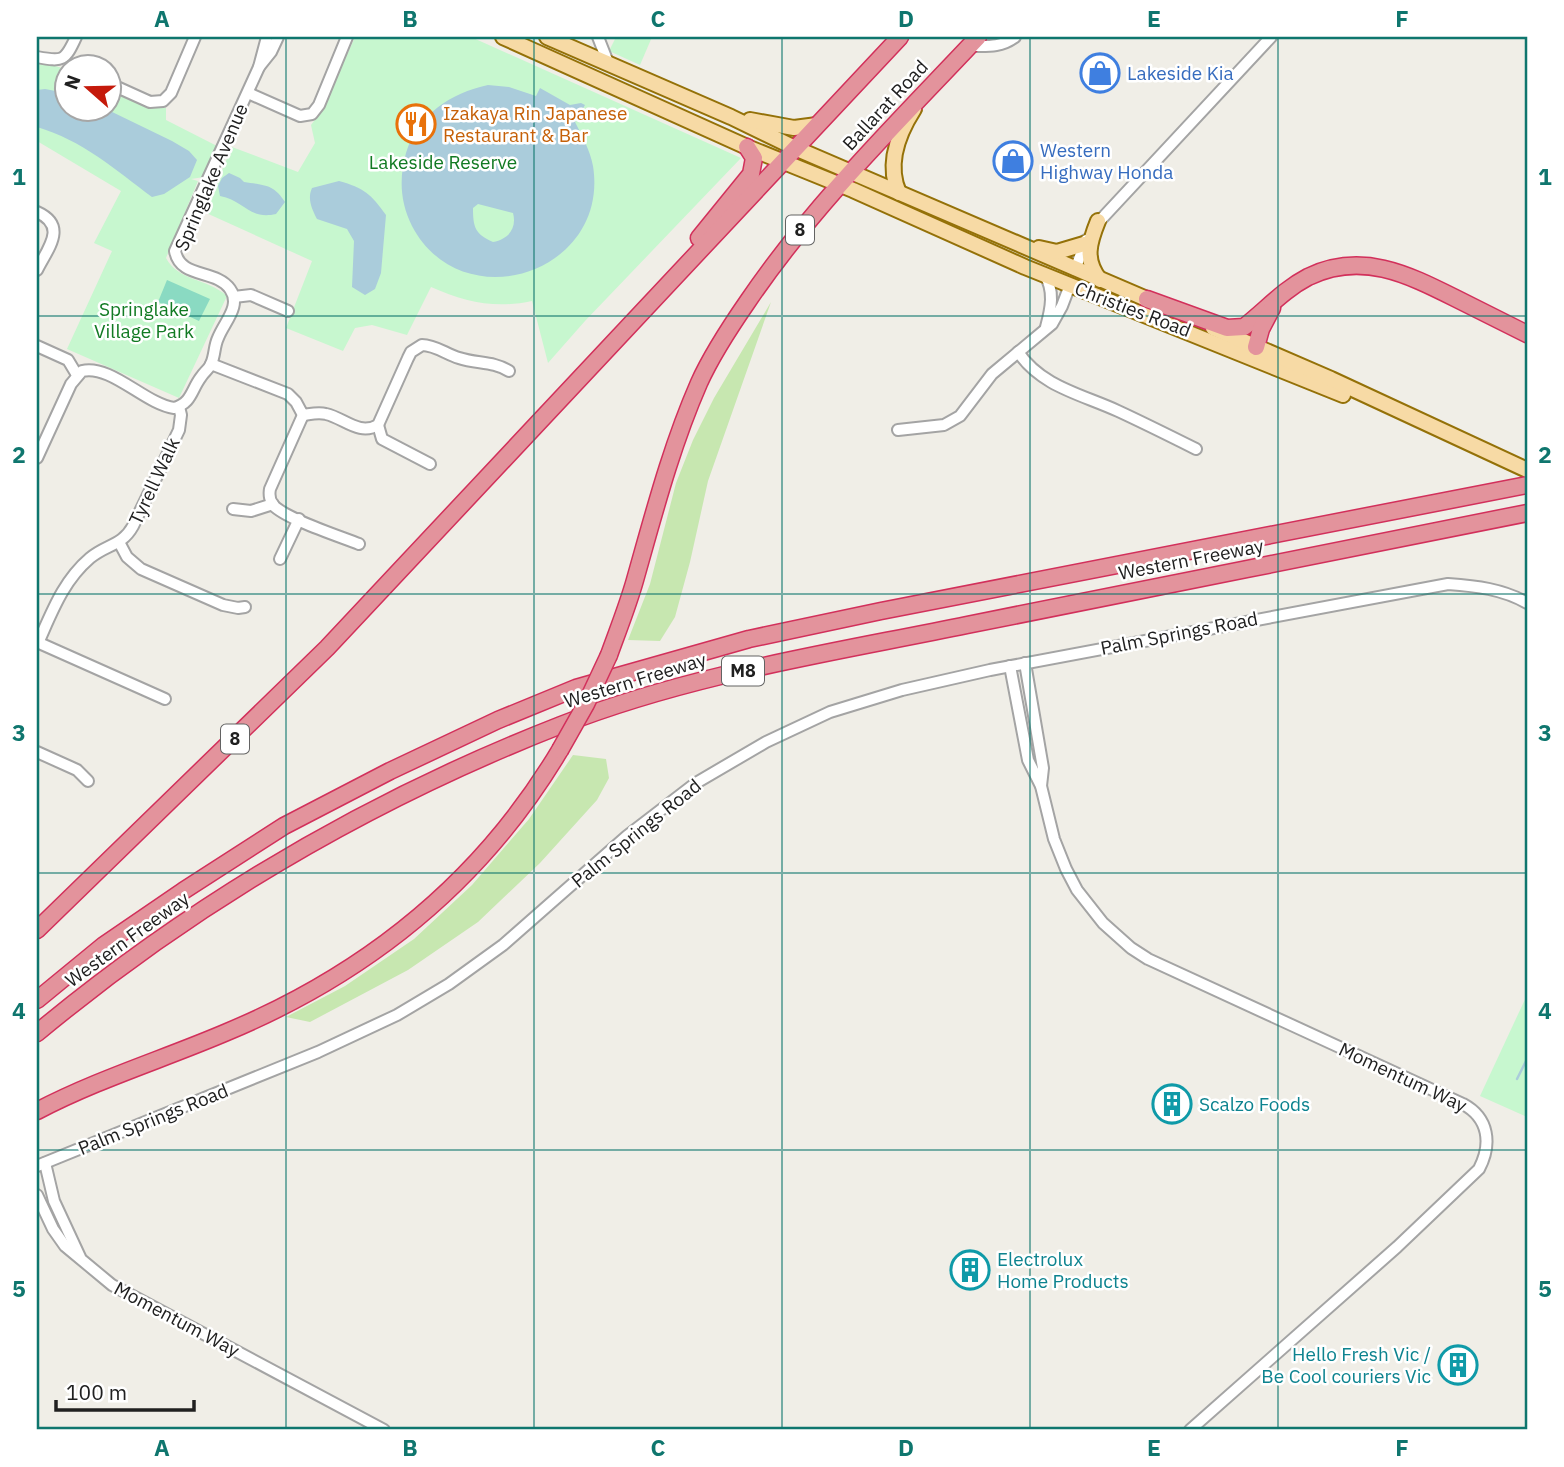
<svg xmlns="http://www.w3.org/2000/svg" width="1564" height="1467" font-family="'IBM Plex Sans',sans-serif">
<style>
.grass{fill:#c7e7b0}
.park{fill:#c7f7cf}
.pitch{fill:#8adac2}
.water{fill:#aaccdb;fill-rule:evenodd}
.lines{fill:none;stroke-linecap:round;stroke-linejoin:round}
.stream{stroke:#aaccdb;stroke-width:2.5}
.minor-casing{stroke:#a4a4a4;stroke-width:14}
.major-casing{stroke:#947108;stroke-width:18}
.highway-casing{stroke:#d2305b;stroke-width:19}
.minor{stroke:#fff;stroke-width:10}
.major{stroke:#f7daa5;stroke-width:14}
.highway{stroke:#e3939c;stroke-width:16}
.highway-bridge-casing{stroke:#d2305b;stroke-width:19;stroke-linecap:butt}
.highway-bridge{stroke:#e3939c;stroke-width:16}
.grid{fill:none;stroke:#0f766e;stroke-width:2;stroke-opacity:0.55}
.labels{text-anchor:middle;stroke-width:5;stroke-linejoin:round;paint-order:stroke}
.shield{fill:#fff;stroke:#636363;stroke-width:2}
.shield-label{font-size:18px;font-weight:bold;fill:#202020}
.shop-label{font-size:19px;fill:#366cbe;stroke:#fff;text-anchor:start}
.street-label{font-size:19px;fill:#202020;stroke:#fff}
.food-label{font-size:19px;fill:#c56008;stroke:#fff;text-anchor:start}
.park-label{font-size:19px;fill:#127a23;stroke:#fff}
.culture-label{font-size:19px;fill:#0d838f;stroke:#fff;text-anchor:start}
.neatline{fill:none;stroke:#0f766e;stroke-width:2.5}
.grid-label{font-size:23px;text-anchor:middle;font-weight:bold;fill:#0f766e}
</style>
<rect width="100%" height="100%" fill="#f0eee7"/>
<!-- grass -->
<g class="grass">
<path d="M771 302 708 481 690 562 675 617 660 641 628 640 650 584 676 483 693 440 714 398Z"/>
<path d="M573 755 606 759 609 778 597 800 540 863 478 922 408 970 310 1022 286 1017 345 986 414 939 472 885 529 819Z"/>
</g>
<!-- park -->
<g class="park">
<path d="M355 37H471L741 158 585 321 548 363 532 301C495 309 465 302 431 287L407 335 372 325 355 328 343 351 286 328 312 261 204 212 232 147 298 172 315 143 311 125 322 110Z"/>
<path d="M616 37H652L640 65 609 51Z"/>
<path d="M37 61 66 69V108H108L109 88 153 108H166V120L217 146 204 177 191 179 198 181 166 258C178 281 207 278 227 296L179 398 67 349 112 251 94 243 121 191 37 141Z"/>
<path d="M1527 995V1117L1480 1096Z"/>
</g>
<!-- pitch -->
<path class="pitch" d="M167 280 210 299 199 321 158 302Z"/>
<!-- water -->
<g class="water">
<path d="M488 85 509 87 536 96 540 88 570 105 581 103 585 105 575 122C582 136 590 150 593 166 610 273 462 321 412 226 400 202 399 178 406 153 418 115 450 93 488 85ZM478 204 513 213C517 228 509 239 493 242 475 234 473 227 473 208Z"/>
<path d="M45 89 66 93V108L106 109 172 141 189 151 197 160 190 177 164 194 152 197C116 170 82 140 37 127V90Z"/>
<path d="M229 173 240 178 244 182C264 185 274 184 285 202L276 214C249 220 245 201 220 196L218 186 222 178Z"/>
<path d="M339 181C364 188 371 194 386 215L381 273 375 289 365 295 352 287 354 241 347 229 317 219C312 209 307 199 312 188Z"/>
</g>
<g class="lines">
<!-- stream -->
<path class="stream" d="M1517 1079 1527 1059"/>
<!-- minor casing -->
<g class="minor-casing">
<g id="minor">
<path d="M598 37 609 65"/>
<path d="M969 46C987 46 1000 48 1015 37"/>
<path d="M37 57C63 62 65 61 76 37"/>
<path d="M259 67 271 52 278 37"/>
<path d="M108 83 150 102 163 101 171 93 195 37"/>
<path d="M248 93 300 116 312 114 319 105 347 37"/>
<path d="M37 212C68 226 48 248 37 270"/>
<path d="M1094 227 1271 37"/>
<path d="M1075 270 1086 240"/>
<path d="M1044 274C1055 290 1051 309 1046 327"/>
<path d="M234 297 251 295 288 311"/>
<path d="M37 346 68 360 77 375"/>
<path d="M1018 352C1042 387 1081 394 1118 411 1144 423 1170 436 1196 449"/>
<path d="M211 364 288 394 296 402 303 415C311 414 318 412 326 414 344 418 359 436 378 425L408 358 411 352 422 345C435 345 446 354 459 358 477 364 493 361 509 371"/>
<path d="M303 415 270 489C269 494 270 501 273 505 286 519 339 536 359 544"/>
<path d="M378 425 382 439 430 464"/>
<path d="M898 430 944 425 960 416 992 374 1052 324 1062 306 1070 285"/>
<path d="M37 458 71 384 82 371C111 364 145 404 174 408 192 403 191 390 201 377 204 372 209 369 211 364 215 356 214 346 218 338 224 322 242 306 230 289 216 269 180 279 175 251L259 67 267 37"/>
<path d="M233 509 251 511 273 504"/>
<path d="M119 542 127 557 141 569 223 605 238 608 245 607"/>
<path d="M280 559 299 519"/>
<path d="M37 642 165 699"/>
<path d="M38 643C52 612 63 581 90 558 107 544 122 546 133 526L179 430 181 415 179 407"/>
<path d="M1025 663 1043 768 1041 786"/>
<path d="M1010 666 1028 760 1041 786 1054 839 1066 869 1077 890 1103 923 1131 948 1148 959 1463 1104C1489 1118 1492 1144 1479 1169L1397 1247 1190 1430"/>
<path d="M37 752 77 770 88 781"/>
<path d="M45 1163 54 1201 80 1257"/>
<path d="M37 1166 318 1052 397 1015 449 984 503 945 627 836 696 783 766 742 830 712 902 690 990 670 1448 584C1476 586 1503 589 1527 603"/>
<path d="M37 1195 53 1229 65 1246 112 1285 384 1430"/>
</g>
</g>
<!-- major casing -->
<g class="major-casing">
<g id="major">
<path d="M503 37 747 147 853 190 1025 267 1343 395"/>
<path d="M547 37 731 117 795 148 1156 303"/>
<path d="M750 120 794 128 817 125"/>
<path d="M899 193C886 164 898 134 914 109"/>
<path d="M1098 221C1089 243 1084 260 1100 280"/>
<path d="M1039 248 1057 252 1084 244"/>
<path d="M1213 328 1331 379 1527 470"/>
</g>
</g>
<!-- highway casing -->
<g class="highway-casing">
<g id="highway">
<path d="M699 238 751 174 754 158 747 147"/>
<path d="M1147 299 1227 328 1244 327C1266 310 1283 290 1308 277 1361 251 1407 274 1455 298 1479 310 1503 322 1527 334"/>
<path d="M1256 347 1261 329 1272 308"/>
<path d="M609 655C618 630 628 605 635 580 654 513 671 447 699 383 712 354 730 327 748 301 814 204 898 122 978 37"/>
<path d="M37 930 327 648 900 37"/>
<path d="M37 1000 104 945 183 891 284 826 390 771 498 720 576 688 749 639 881 611 1527 485"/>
<path d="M37 1033C195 902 369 800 561 725 691 674 831 653 967 625 1154 588 1340 550 1527 513"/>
<path d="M37 1111C98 1079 164 1059 227 1032 368 973 482 881 560 750"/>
</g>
</g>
<!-- minor -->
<use href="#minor" class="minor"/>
<!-- major -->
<use href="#major" class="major"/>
<!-- highway -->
<use href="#highway" class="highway"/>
<!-- highway-bridge casing -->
<g class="highway-bridge-casing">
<path id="highway-bridge" d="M560 750 586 704 609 655"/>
</g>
<!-- highway-bridge -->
<use href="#highway-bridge" class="highway-bridge"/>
</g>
<!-- grid -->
<path class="grid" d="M286 37V1430M534 37V1430M782 37V1430M1030 37V1430M1278 37V1430M37 316H1527M37 594H1527M37 873H1527M37 1150H1527"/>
<!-- icons -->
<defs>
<g id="shop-ring" transform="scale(2.0125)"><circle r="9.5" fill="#fff" stroke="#3f7fe0" stroke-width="1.5"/><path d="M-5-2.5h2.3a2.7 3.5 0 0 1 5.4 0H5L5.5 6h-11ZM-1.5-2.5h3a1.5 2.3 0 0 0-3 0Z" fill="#3f7fe0"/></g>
<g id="restaurant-ring" transform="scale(2.0125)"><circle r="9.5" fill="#fff" stroke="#e8710a" stroke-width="1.5"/><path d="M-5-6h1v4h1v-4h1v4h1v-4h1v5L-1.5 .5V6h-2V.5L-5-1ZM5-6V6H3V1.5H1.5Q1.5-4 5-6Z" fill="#e8710a"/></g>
<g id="building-ring" transform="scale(2.0125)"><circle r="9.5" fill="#fff" stroke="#0f9aa8" stroke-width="1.5"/><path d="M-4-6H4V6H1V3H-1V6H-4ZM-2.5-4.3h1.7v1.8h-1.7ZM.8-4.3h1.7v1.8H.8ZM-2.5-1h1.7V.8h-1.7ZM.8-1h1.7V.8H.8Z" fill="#0f9aa8"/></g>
</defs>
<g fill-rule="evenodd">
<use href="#shop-ring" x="1100" y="73"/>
<use href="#restaurant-ring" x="416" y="124"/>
<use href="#shop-ring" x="1013" y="161"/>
<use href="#building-ring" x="1172" y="1104"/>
<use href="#building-ring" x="970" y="1270"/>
<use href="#building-ring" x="1458" y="1365"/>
</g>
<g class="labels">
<!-- shield labels -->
<g class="shield">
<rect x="786" y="215.5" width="28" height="29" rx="5"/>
<rect x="722" y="656.5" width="42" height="29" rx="5"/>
<rect x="221" y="724.5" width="28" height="29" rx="5"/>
</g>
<g class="shield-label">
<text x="800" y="236">8</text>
<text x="743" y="677">M8</text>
<text x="235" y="745">8</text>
</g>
<!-- shop labels -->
<g class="shop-label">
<text x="1127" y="80">Lakeside Kia</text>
<text x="1040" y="157">Western<tspan x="1040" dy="22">Highway Honda</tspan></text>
</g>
<!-- street labels -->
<g class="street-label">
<text transform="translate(885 105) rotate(-47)" y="7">Ballarat Road</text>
<text transform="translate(211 177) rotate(-67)" y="7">Springlake Avenue</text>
<text transform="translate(1133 309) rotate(21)" y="7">Christies Road</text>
<text transform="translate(154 481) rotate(-65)" y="7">Tyrell Walk</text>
<text transform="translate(1191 559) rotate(-11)" y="7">Western Freeway</text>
<text transform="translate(1179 633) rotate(-11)" y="7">Palm Springs Road</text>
<text transform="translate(635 680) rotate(-17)" y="7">Western Freeway</text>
<text transform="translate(636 833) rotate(-39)" y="7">Palm Springs Road</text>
<text transform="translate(127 939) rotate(-36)" y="7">Western Freeway</text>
<text transform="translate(1403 1077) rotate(25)" y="7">Momentum Way</text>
<text transform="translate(153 1119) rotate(-22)" y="7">Palm Springs Road</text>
<text transform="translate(177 1319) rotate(28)" y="7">Momentum Way</text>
</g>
<!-- food labels -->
<g class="food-label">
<text x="443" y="120">Izakaya Rin Japanese<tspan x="443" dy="22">Restaurant &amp; Bar</tspan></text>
</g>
<!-- park labels -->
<g class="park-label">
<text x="443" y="169">Lakeside Reserve</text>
<text x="144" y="316">Springlake<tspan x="144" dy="22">Village Park</tspan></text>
</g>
<!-- culture labels -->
<g class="culture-label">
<text x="1199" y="1111">Scalzo Foods</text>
<text x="997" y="1266">Electrolux<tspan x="997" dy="22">Home Products</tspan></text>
<text x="1431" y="1361" text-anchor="end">Hello Fresh Vic /<tspan x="1431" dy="22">Be Cool couriers Vic</tspan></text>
</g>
</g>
<!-- border -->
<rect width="1564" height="1467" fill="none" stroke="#ffffff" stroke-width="77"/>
<!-- north arrow -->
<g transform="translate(88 88) rotate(290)"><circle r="33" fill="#ffffff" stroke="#a6a6a6" stroke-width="2"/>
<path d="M0-5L12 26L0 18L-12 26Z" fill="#c51a0b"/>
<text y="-10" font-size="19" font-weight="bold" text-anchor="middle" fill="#202020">N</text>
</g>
<!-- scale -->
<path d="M56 1400v10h138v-10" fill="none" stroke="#202020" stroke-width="3.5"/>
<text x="66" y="1400" font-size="21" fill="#202020" stroke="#ffffff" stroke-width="5" paint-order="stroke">100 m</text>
<rect x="38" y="38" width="1488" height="1390" class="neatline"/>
<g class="grid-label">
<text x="162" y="27">A</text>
<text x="410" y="27">B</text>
<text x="658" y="27">C</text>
<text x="906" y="27">D</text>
<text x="1154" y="27">E</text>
<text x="1402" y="27">F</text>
<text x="19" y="185">1</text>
<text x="1545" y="185">1</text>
<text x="19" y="463">2</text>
<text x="1545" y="463">2</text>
<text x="19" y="741">3</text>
<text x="1545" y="741">3</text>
<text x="19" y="1019">4</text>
<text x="1545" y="1019">4</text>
<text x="19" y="1297">5</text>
<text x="1545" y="1297">5</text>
<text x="162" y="1456">A</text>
<text x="410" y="1456">B</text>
<text x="658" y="1456">C</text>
<text x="906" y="1456">D</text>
<text x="1154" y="1456">E</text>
<text x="1402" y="1456">F</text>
</g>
</svg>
